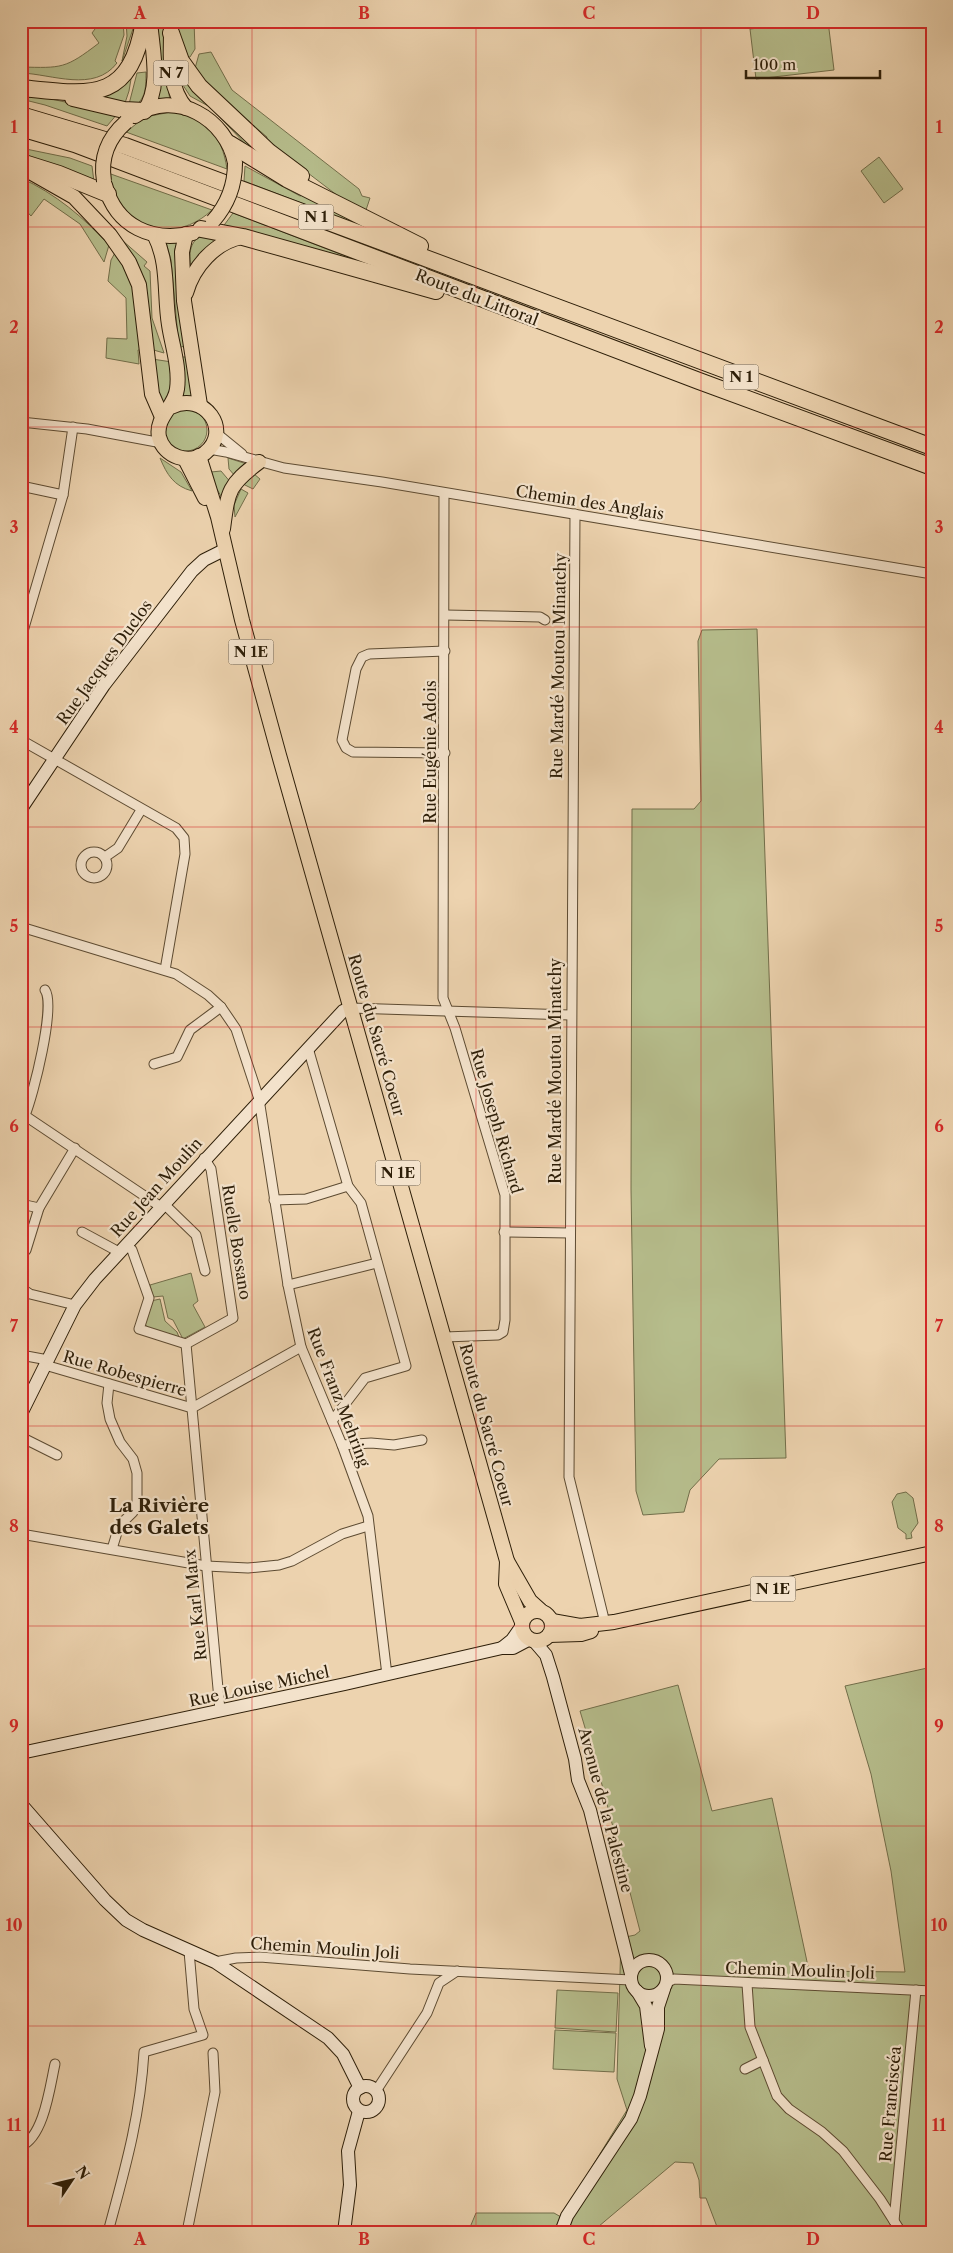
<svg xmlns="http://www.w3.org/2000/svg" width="953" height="2253" font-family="'Libre Caslon Text',serif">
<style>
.green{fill:#b6bd8c;stroke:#726e4a}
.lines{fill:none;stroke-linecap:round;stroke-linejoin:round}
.street-casing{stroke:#5d4b32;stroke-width:11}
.secondary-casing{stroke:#2d1e08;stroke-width:14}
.primary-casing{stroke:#2d1e08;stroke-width:16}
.highway-casing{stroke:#2d1e08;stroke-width:18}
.street{stroke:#f3e2cb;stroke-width:9}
.secondary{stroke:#f3e2cb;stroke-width:12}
.primary{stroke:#edd3af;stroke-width:14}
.highway{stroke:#edd3af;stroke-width:16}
.primary-bridge-casing{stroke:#2d1e08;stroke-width:16;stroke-linecap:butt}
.primary-bridge{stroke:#edd3af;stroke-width:14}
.grid{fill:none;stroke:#d62828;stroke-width:1;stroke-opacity:0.55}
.labels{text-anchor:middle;stroke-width:4.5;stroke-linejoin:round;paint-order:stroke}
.shield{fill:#f3e2cb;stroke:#685942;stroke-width:1}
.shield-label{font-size:15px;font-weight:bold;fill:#2d1e08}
.street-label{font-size:16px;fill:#2d1e08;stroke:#f3e2cb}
.quarter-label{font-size:19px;font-weight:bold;fill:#2d1e08;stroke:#f3e2cb}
.neatline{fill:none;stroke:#d62828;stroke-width:2}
.grid-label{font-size:16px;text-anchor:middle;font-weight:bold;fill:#d62828}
</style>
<rect width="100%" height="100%" fill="#edd3af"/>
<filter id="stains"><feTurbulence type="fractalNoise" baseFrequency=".004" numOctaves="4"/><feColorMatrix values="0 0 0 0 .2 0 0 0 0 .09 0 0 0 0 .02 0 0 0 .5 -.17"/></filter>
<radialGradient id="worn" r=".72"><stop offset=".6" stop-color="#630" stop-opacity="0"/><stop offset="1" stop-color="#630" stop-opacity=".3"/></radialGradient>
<!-- green -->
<g class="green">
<path d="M101 21H123L124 35 115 61 117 63C94 93 52 74 21 73V67C62 68 65 69 99 43L92 33Z"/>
<path d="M126 21H135V23L122 61 127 36Z"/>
<path d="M156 21H164L166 67H159Z"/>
<path d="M178 21H194L195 49 190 57H185L179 40Z"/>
<path d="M817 21H828L834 70 756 79 750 29Z"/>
<path d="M211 52 232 90 359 189 362 196 370 198 365 213 342 199 266 141 267 137 207 86 194 72 199 54Z"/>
<path d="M146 72C146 89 146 103 128 108L137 73Z"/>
<path d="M132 73 129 91 124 106 93 97Z"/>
<path d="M188 77 277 162 249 148 210 107 190 96 181 82Z"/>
<path d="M160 83H167L170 100 158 101Z"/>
<path d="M21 95 46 98 118 113 107 126 45 105 21 99Z"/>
<path d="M171 112C206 117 222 135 227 169L126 132 145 117Z"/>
<path d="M21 148 70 158 92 166 94 182 21 155Z"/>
<path d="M879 157 903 189 884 203 861 171Z"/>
<path d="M245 166 300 196 303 195 364 224V227L244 181Z"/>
<path d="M108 173 212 210C185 236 144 237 120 205 113 196 111 184 108 173Z"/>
<path d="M21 178C56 194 83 217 109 245L104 262 80 224 44 199 31 216 21 205Z"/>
<path d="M233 213 361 262 222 228Z"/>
<path d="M209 233 215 244 192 273C188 254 188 238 209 233Z"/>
<path d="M123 241 147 262 144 266 150 271 152 318 164 353 150 349 120 244Z"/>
<path d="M166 242H178L175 249 178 303 184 346 179 348 171 260Z"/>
<path d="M116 251 132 276 143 350H138L139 364 106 358 107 338 127 339 126 298 108 281 111 260Z"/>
<path d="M180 357H186L192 397H182Z"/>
<path d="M152 359 172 362 175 379 162 410Z"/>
<circle cx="186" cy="430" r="21"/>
<path d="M160 458 181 472 192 491C174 486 167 475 160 458Z"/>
<path d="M228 458 250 465 235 476 229 469Z"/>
<path d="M221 471 232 484 224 501 215 486 211 472Z"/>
<path d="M254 474 260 479 253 489 243 484Z"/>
<path d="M241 489 248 493 235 517 234 505Z"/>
<path d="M757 629 786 1458 719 1459 690 1490 684 1512 643 1515 636 1491 631 1189 632 809H694L701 801 698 641 702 630Z"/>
<path d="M191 1273 198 1301 193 1305 205 1327 183 1339 173 1320 168 1318 163 1296 153 1297 150 1285Z"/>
<path d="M160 1299 165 1321 177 1332 181 1342 152 1332 143 1322 151 1301Z"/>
<path d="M906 1492 913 1498 918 1523 911 1533 912 1538 906 1539V1534L898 1528 892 1502 897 1494Z"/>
<path d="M932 1667V2232H719L706 2198H700L699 2180 693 2163 675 2162 592 2232H468L476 2213H554L561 2217 627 2110 617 2079 621 1938 635 1935 640 1931 601 1781 580 1711 678 1685 712 1811 772 1798 809 1971 905 1972 891 1871 871 1774 845 1686Z"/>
<path d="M557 1990 618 1993 616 2032 555 2028Z"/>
<path d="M555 2030 616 2033 614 2072 553 2069Z"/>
</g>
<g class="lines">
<!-- street casing -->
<g class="street-casing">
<g id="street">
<path d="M21 422 87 429 162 443"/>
<path d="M215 432 242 454"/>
<path d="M209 449 226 452 284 468 382 482 932 574"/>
<path d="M21 486 63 495"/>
<path d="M444 493 443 998 455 1028 505 1195V1320L503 1332 498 1335 445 1337"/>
<path d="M575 514 569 1477 605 1623"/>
<path d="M445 615 540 617 545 620"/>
<path d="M21 638 63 495 73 427"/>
<path d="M21 740 176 828 184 838 185 854 165 970"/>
<path d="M445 753 353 752 346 748 342 740 356 669 362 657 369 654 445 651"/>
<circle cx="94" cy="865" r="13"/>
<path d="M105 857 118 848 141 810"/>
<path d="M21 927 176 974 208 995 221 1007 236 1029 259 1099 288 1285 301 1347 342 1445 368 1516 387 1675"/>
<path d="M350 1008 570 1015"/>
<path d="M308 1048 348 1186 361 1203 406 1366 365 1378 332 1421"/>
<path d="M154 1064 177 1057 190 1030 221 1007"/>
<path d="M21 1113 161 1207"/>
<path d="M25 1115C33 1096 56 1006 45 990"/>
<path d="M274 1200 306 1199 348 1186"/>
<path d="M21 1204 39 1208"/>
<path d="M164 1204 196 1235 205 1271"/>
<path d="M82 1232 119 1252"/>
<path d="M504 1232 570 1233"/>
<path d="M126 1245 132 1250 149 1298 139 1329 186 1344 233 1318 211 1169 204 1158"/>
<path d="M21 1256 26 1250 39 1208 75 1148"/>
<path d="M288 1285 377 1263"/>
<path d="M21 1288 30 1294 75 1305"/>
<path d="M186 1344 220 1710"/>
<path d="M21 1355 48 1360"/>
<path d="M45 1365 192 1408 301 1347"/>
<path d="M109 1384 107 1403 110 1419 120 1442 133 1459 137 1473V1504L133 1512 119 1526 112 1549"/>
<path d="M21 1437 57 1455"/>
<path d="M342 1445 371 1443 394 1445 422 1440"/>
<path d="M21 1534 206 1566 248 1568 279 1565 292 1561 342 1534 368 1526"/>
<path d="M215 1962 236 1958 260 1957 410 1969 631 1980"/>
<path d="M668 1982 674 1979 932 1991"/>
<path d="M747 1984 750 2027 777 2096 789 2109 822 2132 843 2151 880 2199 901 2232"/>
<path d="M745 2069 763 2060"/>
<path d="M376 2091 427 2013 439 1983 457 1971"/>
<path d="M21 2146C44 2137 50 2086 55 2064"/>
<path d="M894 2221 916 1990"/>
<path d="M108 2232C125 2169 140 2118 144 2052L203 2035 194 2009 189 1951"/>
<path d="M187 2232 215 2092 213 2053"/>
</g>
</g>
<!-- secondary casing -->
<g class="secondary-casing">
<g id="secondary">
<path d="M21 809 104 685 192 571 204 560 226 549"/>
<path d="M21 1414 75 1305 95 1279 343 1011 350 1008"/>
<path d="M534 1641 546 1655 553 1677 575 1759 578 1780 590 1810 631 1974"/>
<path d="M502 1648 512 1640 521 1627"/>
<path d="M21 1753 345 1684 502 1648H513L530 1639"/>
<path d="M21 1804 105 1900 126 1920 143 1930 215 1962 328 2038 343 2054 360 2088"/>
<circle cx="649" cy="1978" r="18"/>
<path d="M637 1991 646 2006 651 2046"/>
<circle cx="366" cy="2099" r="13"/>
<path d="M344 2232 350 2185 348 2151 359 2111"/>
<path d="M561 2232 567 2216 631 2119 640 2096 658 2029V2007L664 1989"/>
</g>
</g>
<!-- primary casing -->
<g class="primary-casing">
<g id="primary">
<path d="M171 21C172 52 165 83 186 108"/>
<path d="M144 111C162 88 152 48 150 21"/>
<path d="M135 116C175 88 227 119 235 163"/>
<path d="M23 168 74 197 110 235 129 262 139 285 152 394 162 417"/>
<path d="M105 185C116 227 153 243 193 233"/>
<path d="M186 234 182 252 184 301 200 405"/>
<path d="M155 236C169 264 164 294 169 325 172 345 180 368 177 389 175 407 155 417 159 437 164 457 189 465 205 453 233 431 204 390 171 407"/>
<path d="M186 293C193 267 215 242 242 237"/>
<path d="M199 456 218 517 242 620 279 755 507 1561 530 1601 540 1610"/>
<path d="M185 459 205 498"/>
<path d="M223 529C228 491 228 485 259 462"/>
<path d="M507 1561 506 1584 522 1622"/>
<circle cx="537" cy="1626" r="15"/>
<path d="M552 1621 580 1626 614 1622 932 1553"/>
<path d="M549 1635 581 1634 591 1631"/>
</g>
</g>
<!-- highway casing -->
<g class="highway-casing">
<g id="highway">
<path d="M171 33 181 61 199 86 269 152 301 176"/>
<path d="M21 88C91 95 130 104 144 21"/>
<path d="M73 98 124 110 144 111"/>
<path d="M21 115 125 146 932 447"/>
<path d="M21 128 75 144 699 381 932 467"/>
<path d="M230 144 287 179 420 246"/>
<path d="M21 162 59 174 108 194"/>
<path d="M201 229 243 237 436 291"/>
</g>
</g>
<!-- street -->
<use href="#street" class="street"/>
<!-- secondary -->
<use href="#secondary" class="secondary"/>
<!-- primary -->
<use href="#primary" class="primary"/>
<!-- highway -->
<use href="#highway" class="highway"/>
<!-- primary-bridge casing -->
<g class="primary-bridge-casing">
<g id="primary-bridge">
<path d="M104 181C100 157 108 138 126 122"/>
<path d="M213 221C228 204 235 186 235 163"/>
</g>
</g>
<!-- primary-bridge -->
<use href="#primary-bridge" class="primary-bridge"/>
</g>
<!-- grid -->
<path class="grid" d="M252 21V2232M476 21V2232M701 21V2232M21 227H932M21 427H932M21 627H932M21 827H932M21 1027H932M21 1226H932M21 1426H932M21 1626H932M21 1826H932M21 2026H932"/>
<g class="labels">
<!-- shield labels -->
<g class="shield">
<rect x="153.5" y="60.5" width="35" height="25" rx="4"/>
<rect x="298.5" y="204.5" width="35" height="25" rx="4"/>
<rect x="723.5" y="364.5" width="35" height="25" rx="4"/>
<rect x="228.5" y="639.5" width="45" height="25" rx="4"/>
<rect x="375.5" y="1160.5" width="45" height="25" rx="4"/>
<rect x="750.5" y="1576.5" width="45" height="25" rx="4"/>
</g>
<g class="shield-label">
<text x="171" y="78">N 7</text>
<text x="316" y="222">N 1</text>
<text x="741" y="382">N 1</text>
<text x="251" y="657">N 1E</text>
<text x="398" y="1178">N 1E</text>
<text x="773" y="1594">N 1E</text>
</g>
<!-- street labels -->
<g class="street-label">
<text transform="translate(477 297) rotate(21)" y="6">Route du Littoral</text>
<text transform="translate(590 502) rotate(9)" y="6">Chemin des Anglais</text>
<text transform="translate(104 662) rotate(-54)" y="6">Rue Jacques Duclos</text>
<text transform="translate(558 666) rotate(-89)" y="6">Rue Mardé Moutou Minatchy</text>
<text transform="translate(430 752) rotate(-90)" y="6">Rue Eugénie Adois</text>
<text transform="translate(377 1035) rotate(74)" y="6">Route du Sacré Coeur</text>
<text transform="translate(555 1071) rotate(-90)" y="6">Rue Mardé Moutou Minatchy</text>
<text transform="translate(497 1121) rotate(74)" y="6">Rue Joseph Richard</text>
<text transform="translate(156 1187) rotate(-48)" y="6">Rue Jean Moulin</text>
<text transform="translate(237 1242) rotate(81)" y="6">Ruelle Bossano</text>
<text transform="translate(125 1373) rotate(16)" y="6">Rue Robespierre</text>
<text transform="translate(339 1397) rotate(69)" y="6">Rue Franz Mehring</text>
<text transform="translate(487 1425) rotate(75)" y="6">Route du Sacré Coeur</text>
<text transform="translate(195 1605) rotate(-96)" y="6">Rue Karl Marx</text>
<text transform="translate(259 1686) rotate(-12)" y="6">Rue Louise Michel</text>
<text transform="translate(606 1810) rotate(75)" y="6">Avenue de la Palestine</text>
<text transform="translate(325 1948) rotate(4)" y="6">Chemin Moulin Joli</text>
<text transform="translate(800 1970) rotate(2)" y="6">Chemin Moulin Joli</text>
<text transform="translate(890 2104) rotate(-85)" y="6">Rue Franciscéa</text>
</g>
<!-- quarter labels -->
<g class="quarter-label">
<text x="159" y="1512">La Rivière<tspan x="159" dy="22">des Galets</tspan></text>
</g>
</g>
<!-- margin -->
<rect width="953" height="2253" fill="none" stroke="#edd3af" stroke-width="55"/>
<!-- north arrow -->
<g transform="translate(72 2180) rotate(55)" stroke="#f3e2cb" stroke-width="4" paint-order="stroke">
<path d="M0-4L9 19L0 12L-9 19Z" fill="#2d1e08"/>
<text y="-8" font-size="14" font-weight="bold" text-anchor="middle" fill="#2d1e08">N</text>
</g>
<!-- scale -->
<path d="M746 70v8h134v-8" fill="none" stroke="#2d1e08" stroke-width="2.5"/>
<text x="753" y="70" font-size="15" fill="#2d1e08" stroke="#f3e2cb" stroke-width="4" paint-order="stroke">100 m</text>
<rect x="28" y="28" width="898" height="2198" class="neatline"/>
<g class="grid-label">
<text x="140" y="19">A</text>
<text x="364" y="19">B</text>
<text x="589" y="19">C</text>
<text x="813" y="19">D</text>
<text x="14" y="133">1</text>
<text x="939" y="133">1</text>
<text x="14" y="333">2</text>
<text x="939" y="333">2</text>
<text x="14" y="533">3</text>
<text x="939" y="533">3</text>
<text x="14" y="733">4</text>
<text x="939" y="733">4</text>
<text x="14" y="932">5</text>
<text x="939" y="932">5</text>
<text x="14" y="1132">6</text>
<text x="939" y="1132">6</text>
<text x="14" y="1332">7</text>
<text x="939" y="1332">7</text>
<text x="14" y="1532">8</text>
<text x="939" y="1532">8</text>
<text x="14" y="1732">9</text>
<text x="939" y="1732">9</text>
<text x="14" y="1931">10</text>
<text x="939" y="1931">10</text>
<text x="14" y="2131">11</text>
<text x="939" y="2131">11</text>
<text x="140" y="2245">A</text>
<text x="364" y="2245">B</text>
<text x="589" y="2245">C</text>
<text x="813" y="2245">D</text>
</g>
<rect width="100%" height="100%" filter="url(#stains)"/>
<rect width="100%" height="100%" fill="url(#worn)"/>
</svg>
